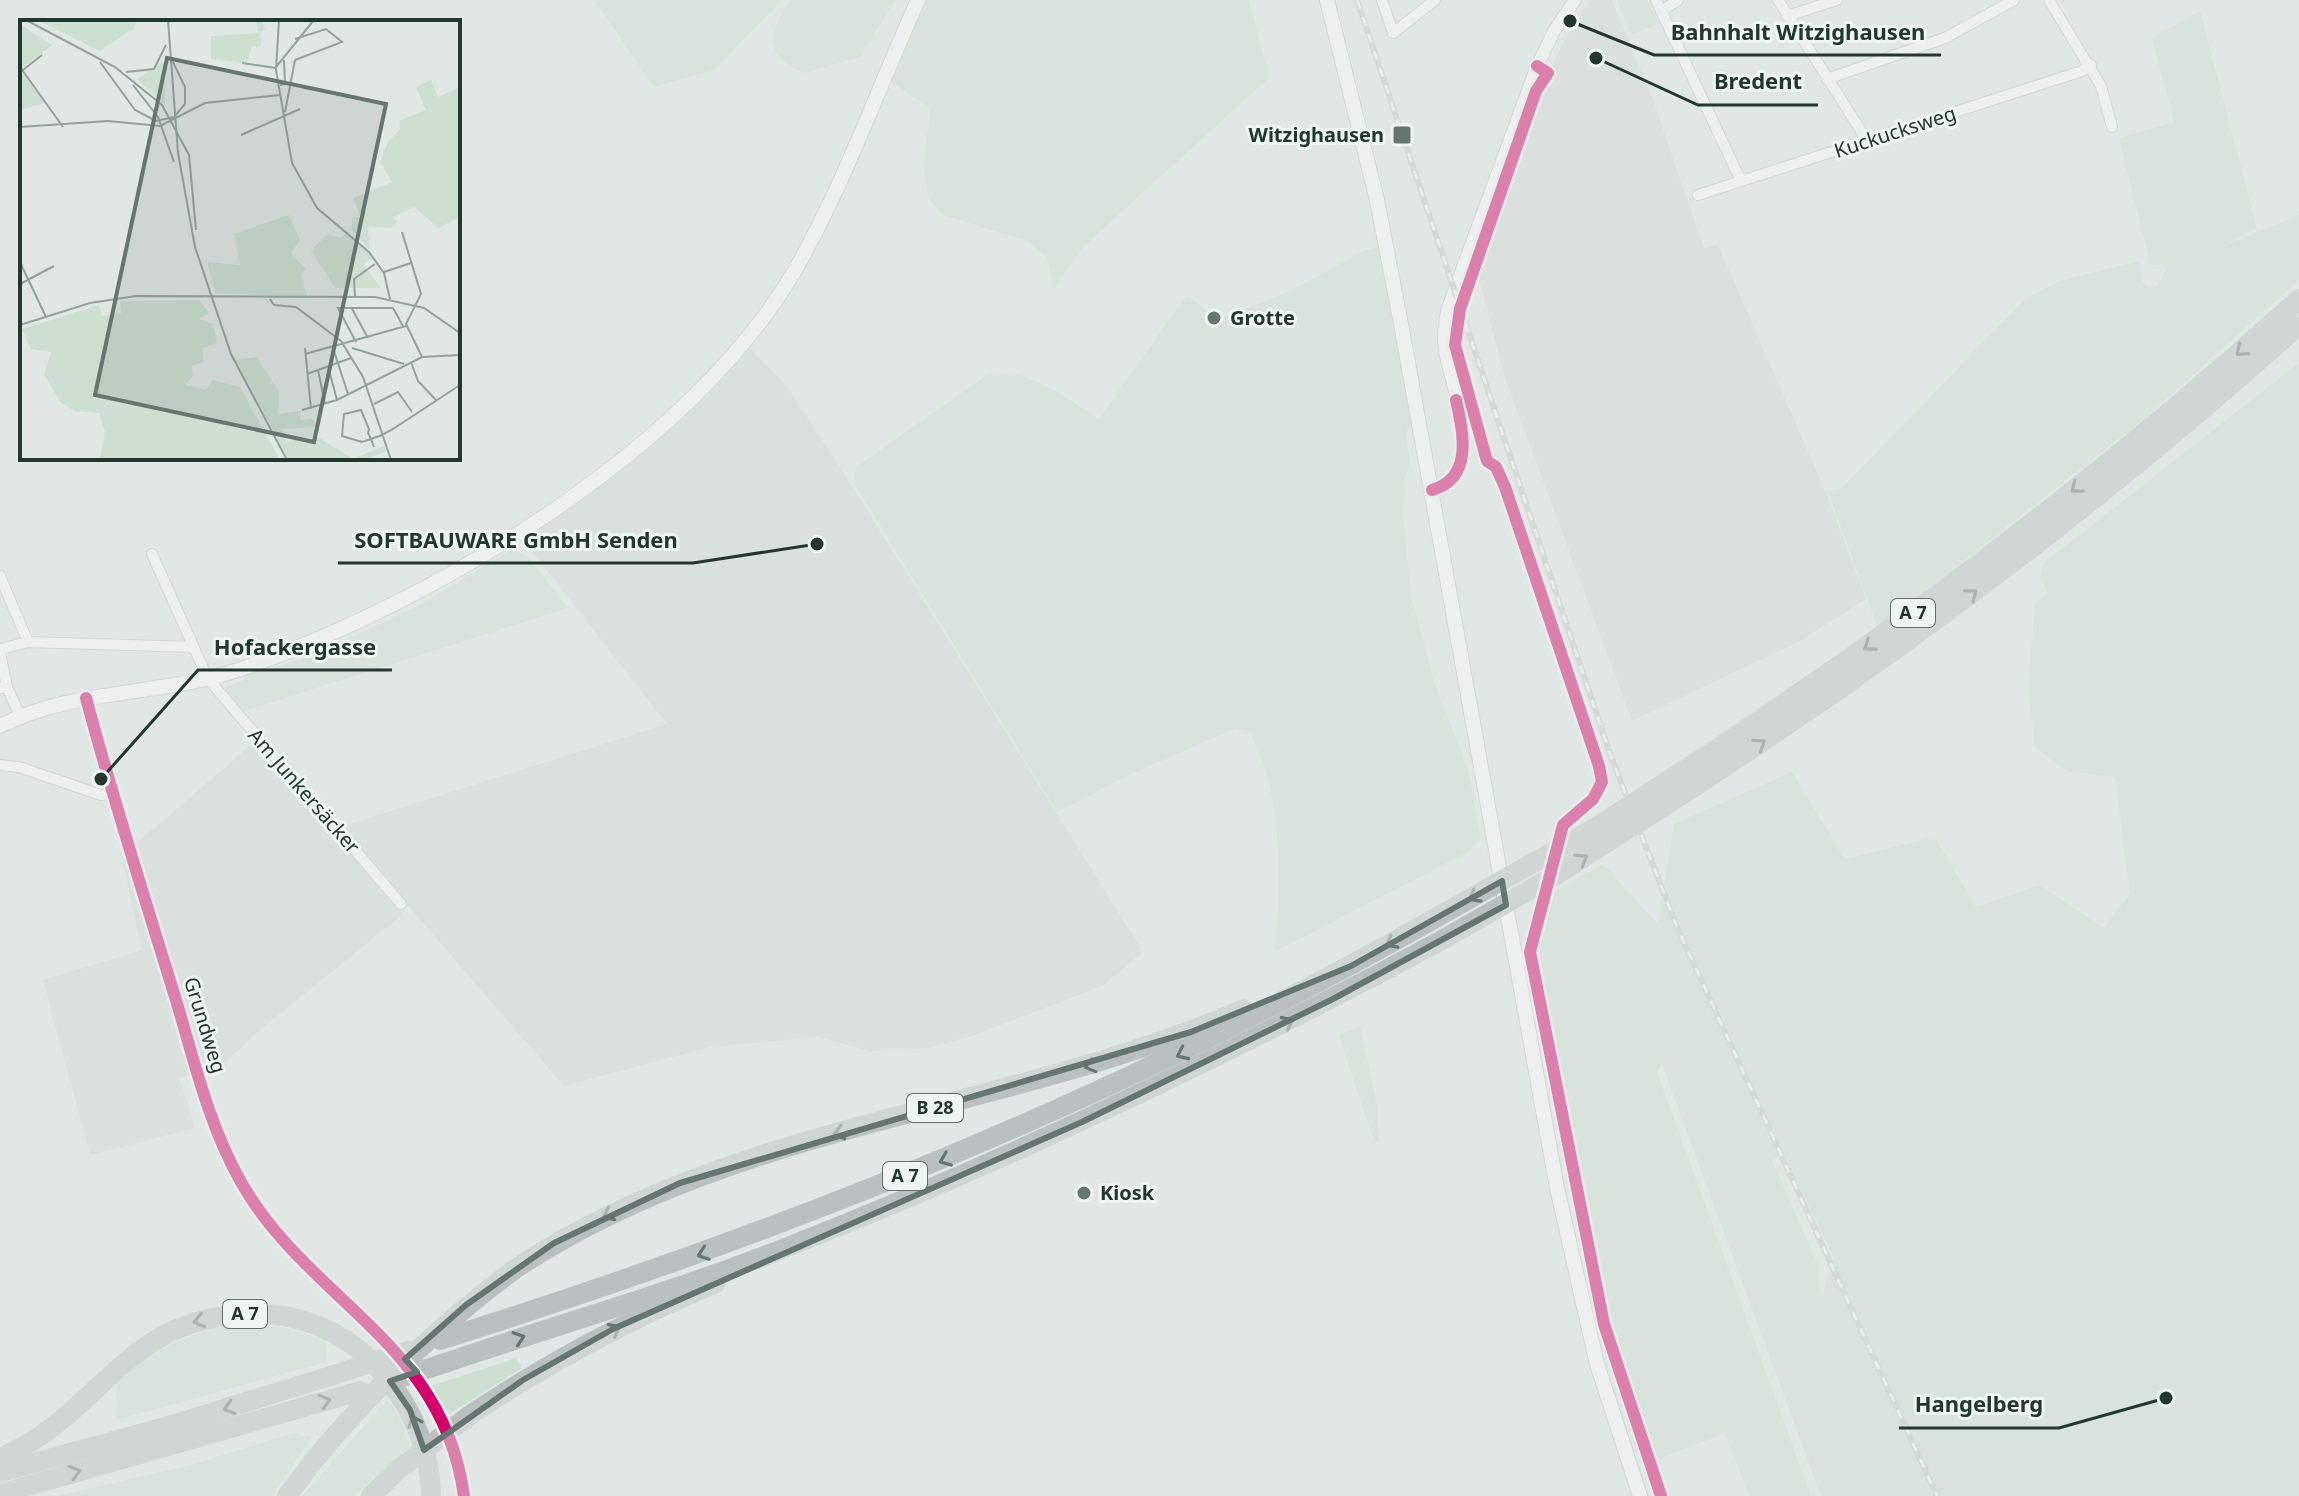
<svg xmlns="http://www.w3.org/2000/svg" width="2299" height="1496" font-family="'Noto Sans',sans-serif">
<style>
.built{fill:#d0d8d4}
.green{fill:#ccdfd1;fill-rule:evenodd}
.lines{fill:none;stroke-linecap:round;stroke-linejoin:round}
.minor-casing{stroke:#bec4c1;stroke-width:12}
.tertiary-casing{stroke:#bec4c1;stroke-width:14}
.secondary-casing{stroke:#bec4c1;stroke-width:16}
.motorway-casing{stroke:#bcc3c0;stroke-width:20}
.minor{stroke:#fafbfb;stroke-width:10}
.tertiary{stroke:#fafbfb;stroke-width:12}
.secondary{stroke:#fafbfb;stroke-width:14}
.motorway{stroke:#bac0bf;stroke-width:18}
.rail-casing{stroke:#c6c9c8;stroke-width:6}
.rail{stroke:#eff6f2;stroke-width:3;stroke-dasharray:9;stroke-linecap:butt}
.motorway-bridge-casing{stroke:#bcc3c0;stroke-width:20;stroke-linecap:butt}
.motorway-bridge{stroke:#bac0bf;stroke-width:18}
.cycleway-casing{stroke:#eff6f2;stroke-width:17}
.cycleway{stroke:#d6006c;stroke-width:12}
.oneway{stroke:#667570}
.marked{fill:none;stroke:#65756f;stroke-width:6;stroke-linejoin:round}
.poi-dot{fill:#65756f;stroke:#eff6f2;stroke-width:3}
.labels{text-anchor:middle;stroke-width:6;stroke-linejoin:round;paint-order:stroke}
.shield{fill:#eff6f2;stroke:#60706a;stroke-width:2}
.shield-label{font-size:18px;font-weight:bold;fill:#223730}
.street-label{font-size:20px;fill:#223730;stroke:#eff6f2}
.poi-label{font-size:20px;font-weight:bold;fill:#223730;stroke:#eff6f2;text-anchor:start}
.inset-road{fill:none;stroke:#95a19c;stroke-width:2}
.view{fill:#65756f;fill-opacity:0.15;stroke:#65756f;stroke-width:4}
.inset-edge{fill:none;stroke:#223730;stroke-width:4}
.leader{fill:none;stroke:#223730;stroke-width:3}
.callout-dot{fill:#223730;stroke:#eff6f2;stroke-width:3}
.callout-label{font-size:22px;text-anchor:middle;font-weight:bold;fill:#223730;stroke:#eff6f2;stroke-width:6;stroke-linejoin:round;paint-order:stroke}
</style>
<rect width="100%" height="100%" fill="#e1e7e4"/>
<!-- built -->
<g class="built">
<path d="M1590 0H1612L1653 100 1704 248 1718 245 1826 493 1866 599 1800 641 1632 721 1505 378 1479 278 1541 90 1565 39Z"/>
<path d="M745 343 786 385 846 476 1143 952 1102 986 972 1036 927 1048 870 1051 818 1037 710 1047 564 1086 340 827 667 724 518 533 594 481Z"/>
<path d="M260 737 403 914 261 1029 216 1071 179 1078 195 1128 90 1155 43 980 142 950 122 856Z"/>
</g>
<!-- green -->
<g class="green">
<path d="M594 0H782L714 70 654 87Z"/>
<path d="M791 0H895L860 57 804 73C763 54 766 34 791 0Z"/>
<path d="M920 0H1249L1269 78 1083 247 1053 290 1047 258 1028 241 943 215 929 199 923 165 931 109 885 77Z"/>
<path d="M1617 0H1647L1659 23 1632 35Z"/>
<path d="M2200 11 2257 228 2220 247 2299 215V280L2144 419 1878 628 1828 492 1842 488 2024 300 2059 281 2139 261 2142 281 2149 288 2157 287 2169 265H2151L2119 138 2174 122 2152 38Z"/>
<path d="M1385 244 1418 417 1406 432 1410 464 1405 478 1403 521 1412 599 1434 681 1469 773 1481 838 1468 852 1274 952C1282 889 1283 788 1249 731L1236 728 1129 775 1057 812 854 483 856 467 984 377C1023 362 1067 399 1099 419L1185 297H1190L1213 316 1221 318 1292 290 1364 251Z"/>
<path d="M2299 363V1496H1821L1662 1064 1657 1072 1811 1496H1749L1725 1433 1652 1462 1608 1323 1580 1202 1534 951 1548 895 1603 864 1658 924 1674 824 1792 772 1845 859 1935 837 1976 907 2040 885 2104 928 2130 893 2115 777 2067 771 2035 747 2028 688 2035 603 2047 593 2040 576 2045 562ZM1785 1156 1834 1258 1821 1298 1818 1265 1772 1160Z"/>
<path d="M513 549 528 557 568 608 241 712 223 692V688L244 680V676L310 657 420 605Z"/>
<path d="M1360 1026 1377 1105 1379 1144 1372 1136 1339 1035Z"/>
<path d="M219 1327H282L326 1340 327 1362 116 1420 117 1381C148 1353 179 1338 219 1327Z"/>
<path d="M516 1358 522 1368 449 1414 431 1386Z"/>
<path d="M388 1399 402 1422 409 1447 354 1496H302Z"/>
<path d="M294 1433 312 1437 272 1496H57L187 1466Z"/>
</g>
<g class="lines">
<!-- minor casing -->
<g class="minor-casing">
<g id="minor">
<path d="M1382 0 1393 33 1435 0"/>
<path d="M1656 0 1741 181"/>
<path d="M1778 0 1868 142"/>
<path d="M2049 0 2101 86 2112 127"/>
<path d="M1661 11 1678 0"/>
<path d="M1787 16 1837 0"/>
<path d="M1827 79 1945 38 2014 0"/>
<path d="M1698 195 2082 71 2091 65"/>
<path d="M152 554 208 679 401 904"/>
<path d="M0 576 28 642"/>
<path d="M0 649 28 642 194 647"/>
<path d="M0 652 7 687"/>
<path d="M0 688 7 687 20 716"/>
<path d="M0 765 19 767 101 795 113 794"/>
</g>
</g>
<!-- tertiary casing -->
<g class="tertiary-casing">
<g id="tertiary">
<path d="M1432 490C1490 473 1452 391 1445 351 1443 336 1444 323 1448 308L1537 66 1554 31 1575 0"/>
<path d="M86 698C113 799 145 899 176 1000 194 1060 209 1126 241 1182 308 1301 443 1341 464 1496"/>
</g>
</g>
<!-- secondary casing -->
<g class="secondary-casing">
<g id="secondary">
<path d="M1327 0 1377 200 1401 324 1557 1188 1597 1364 1640 1496"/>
<path d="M0 726C75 688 162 696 241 669 434 602 688 451 794 272 844 185 877 91 918 0"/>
</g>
</g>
<!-- motorway casing -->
<g class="motorway-casing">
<g id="motorway">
<path d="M1680 773C1898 631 2106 474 2299 299"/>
<path d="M1694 787C1908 648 2110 495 2299 325"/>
<path d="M515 1269C734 1123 1007 1112 1244 1009"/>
<path d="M440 1340C787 1231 1115 1100 1432 920"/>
<path d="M445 1363C559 1324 677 1291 790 1246 1014 1158 1230 1054 1442 940"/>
<path d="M470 1415C548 1363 630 1319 716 1283"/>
<path d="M0 1458C107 1412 124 1310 263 1314 299 1315 341 1331 367 1357 406 1394 430 1442 431 1496"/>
<path d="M0 1472 169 1426 330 1376"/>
<path d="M0 1494 360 1391"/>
<path d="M287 1496 315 1459"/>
<path d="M371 1496 399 1469"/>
</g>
</g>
<!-- minor -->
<use href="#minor" class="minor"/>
<!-- tertiary -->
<use href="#tertiary" class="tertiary"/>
<!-- secondary -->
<use href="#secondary" class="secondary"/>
<!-- motorway -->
<use href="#motorway" class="motorway"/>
<!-- rail casing -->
<g class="rail-casing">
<path id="rail" d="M1357 0 1610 754 1677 927 1937 1496"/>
</g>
<!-- rail -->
<use href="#rail" class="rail"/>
<!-- motorway-bridge casing -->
<g class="motorway-bridge-casing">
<g id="motorway-bridge">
<path d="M1432 920 1600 825 1680 773"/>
<path d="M1442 940 1556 875 1694 787"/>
<path d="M330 1376 411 1350"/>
<path d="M381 1384 445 1363"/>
<path d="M315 1459C375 1387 439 1325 515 1269"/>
<path d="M399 1469 470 1415"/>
</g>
</g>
<!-- motorway-bridge -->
<use href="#motorway-bridge" class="motorway-bridge"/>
<!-- cycleway casing -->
<g class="cycleway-casing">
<g id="cycleway">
<path d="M1537 66 1548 73 1536 91 1460 309 1455 345 1487 461 1496 467 1505 487 1599 766 1602 782 1593 799 1563 825 1530 952 1604 1324 1661 1496"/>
<path d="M1432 490C1474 478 1463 432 1456 400"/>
<path d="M86 698C113 799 145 899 176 1000 194 1060 209 1126 241 1182 308 1301 443 1341 464 1496"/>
</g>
</g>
<!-- cycleway -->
<use href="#cycleway" class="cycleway"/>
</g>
<!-- one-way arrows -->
<defs><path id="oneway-chevron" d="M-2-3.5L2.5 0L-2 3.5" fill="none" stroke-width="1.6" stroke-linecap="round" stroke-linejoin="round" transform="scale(2)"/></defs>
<g class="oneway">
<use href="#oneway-chevron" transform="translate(2241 351) rotate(139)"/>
<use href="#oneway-chevron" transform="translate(2076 488) rotate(142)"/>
<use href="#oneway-chevron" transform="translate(1972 594) rotate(-37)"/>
<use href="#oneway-chevron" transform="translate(1869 646) rotate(144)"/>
<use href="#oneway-chevron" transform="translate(1760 744) rotate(-34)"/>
<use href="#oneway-chevron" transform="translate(1582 859) rotate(-32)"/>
<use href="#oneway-chevron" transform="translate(1474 897) rotate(150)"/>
<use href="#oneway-chevron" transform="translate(1391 943) rotate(150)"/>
<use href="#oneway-chevron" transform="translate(1288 1022) rotate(-27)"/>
<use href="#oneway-chevron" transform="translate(1182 1054) rotate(155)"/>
<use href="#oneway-chevron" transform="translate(1090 1066) rotate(164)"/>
<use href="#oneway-chevron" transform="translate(839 1133) rotate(165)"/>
<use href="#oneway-chevron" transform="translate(945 1160) rotate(158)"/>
<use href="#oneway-chevron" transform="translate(608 1215) rotate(155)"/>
<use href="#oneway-chevron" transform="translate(703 1254) rotate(161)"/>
<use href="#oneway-chevron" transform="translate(199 1321) rotate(166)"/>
<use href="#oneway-chevron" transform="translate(615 1329) rotate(-27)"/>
<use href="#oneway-chevron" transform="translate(519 1338) rotate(-19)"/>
<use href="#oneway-chevron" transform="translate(325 1401) rotate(-16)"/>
<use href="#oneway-chevron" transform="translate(229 1408) rotate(163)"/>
<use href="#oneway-chevron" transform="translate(414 1421) rotate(-113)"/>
<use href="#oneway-chevron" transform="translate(75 1472) rotate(-16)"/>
</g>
<!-- marked area -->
<path d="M0 0H2299V1496H0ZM1502 881 1506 905 1333 999 1082 1122 613 1329 523 1380 424 1450 410 1410 390 1381 417 1372 405 1359 466 1305 554 1243 680 1183 1191 1032 1351 966Z" fill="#e1e7e4" fill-opacity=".55" fill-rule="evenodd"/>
<path class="marked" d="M1502 881 1506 905 1333 999 1082 1122 613 1329 523 1380 424 1450 410 1410 390 1381 417 1372 405 1359 466 1305 554 1243 680 1183 1191 1032 1351 966Z"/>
<!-- markers -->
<g class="poi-dot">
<rect x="1392" y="125" width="20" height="20" rx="4"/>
<circle cx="1214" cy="318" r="8"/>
<circle cx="1084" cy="1193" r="8"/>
</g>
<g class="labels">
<!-- shield labels -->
<g class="shield">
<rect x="1891" y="599" width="44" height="28" rx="6"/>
<rect x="907" y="1094" width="56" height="28" rx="6"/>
<rect x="883" y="1162" width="44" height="28" rx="6"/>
<rect x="223" y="1300" width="44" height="28" rx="6"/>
</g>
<g class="shield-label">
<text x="1913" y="619">A 7</text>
<text x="935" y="1114">B 28</text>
<text x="905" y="1182">A 7</text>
<text x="245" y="1320">A 7</text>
</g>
<!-- street labels -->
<g class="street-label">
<text transform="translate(1895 132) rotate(-18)" y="7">Kuckucksweg</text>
<text transform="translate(304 791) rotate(49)" y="7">Am Junkersäcker</text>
<text transform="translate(205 1025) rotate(73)" y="7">Grundweg</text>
</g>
<!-- poi labels -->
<g class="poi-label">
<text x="1384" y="142" text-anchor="end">Witzighausen</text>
<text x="1230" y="325">Grotte</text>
<text x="1100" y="1200">Kiosk</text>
</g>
</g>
<!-- overview -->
<g transform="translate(20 20)">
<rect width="440" height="440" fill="#e1e7e4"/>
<path d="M17 0H117L113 9 80 31ZM236 0H242L245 10 240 12 241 26 232 27 227 43 191 39V16L238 13ZM0 4 32 25 2 48 0 46ZM142 42 145 44V85L117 59ZM0 51 25 83 0 90ZM411 60 418 77 440 67V197L418 208 394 187 373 197 377 202 371 208 348 207 350 230 331 209 333 197 341 198 333 178 372 162 360 142 368 122 380 109 379 101 406 90 396 67ZM269 195 280 220 271 233 286 249 281 254 287 277 195 273 187 242 220 245 214 214ZM327 212 353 237 343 244 361 268H315L291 230 308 214 321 218ZM179 280 189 293 179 299 193 304 197 323 183 328V342L172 346 173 356 165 365 186 370 193 360 220 367 260 440H74L80 439 85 412 79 393 55 391 41 383 24 354 31 332 11 329 2 309 79 285 82 296 101 293 100 281ZM237 337 259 372 258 394 280 391 281 400 293 399 296 407 262 409 266 421 299 418 333 439 364 426 366 431 345 440H269L215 340Z" fill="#ccdfd1"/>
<path class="inset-road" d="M6 0 95 47 142 85 169 135 176 210M148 0 158 133 175 227 211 334 267 440M259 0 256 50 272 143 297 188 349 232 364 253 370 279M80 42 115 90 136 101 154 97 165 84V67L153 42M222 43 256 48M0 47 43 107M256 47 294 0M3 50 22 35M106 52 134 49 146 25M113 65 138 97 154 142M260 65 265 64 264 40M265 92 275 40 322 22 306 9 275 19M0 107 88 101 140 106 185 83 260 75M221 115 280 89M382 212 401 274 386 304 402 337M0 242 26 297M364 252 391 243M0 264 34 246M335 277 334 259 355 244M250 279 254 285 276 287 321 321 343 357 371 440M331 287 348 318M0 305 70 283 116 276 355 277 404 288 440 313M336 322 318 288H373L383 306M285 328 291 389M313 328 328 374M332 328 384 344M285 334 386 306M391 342 398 361 416 380M308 346 317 380M298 350 305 384M287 354 331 338M354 384 378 372 392 392M282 390 317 380 402 337 440 335M354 427 351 419 348 413 349 409 341 390 324 394 322 416 342 422 351 419 362 415 373 409 440 365"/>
<path class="view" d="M147 38 366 84 294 422 75 375Z"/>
<rect width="440" height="440" class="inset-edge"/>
</g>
<!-- callouts -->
<path class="leader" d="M1570 21L1654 55H1941M1596 58L1698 105H1818M817 544L693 563H338M101 779L198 670H392M2166 1398L2059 1428H1899"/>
<g class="callout-dot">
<circle cx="1570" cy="21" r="8"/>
<circle cx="1596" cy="58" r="8"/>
<circle cx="817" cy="544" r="8"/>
<circle cx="101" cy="779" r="8"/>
<circle cx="2166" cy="1398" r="8"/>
</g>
<g class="callout-label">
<text x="1798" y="40">Bahnhalt Witzighausen</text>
<text x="1758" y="89">Bredent</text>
<text x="516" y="548">SOFTBAUWARE GmbH Senden</text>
<text x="295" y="655">Hofackergasse</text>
<text x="1979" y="1412">Hangelberg</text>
</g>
</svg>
